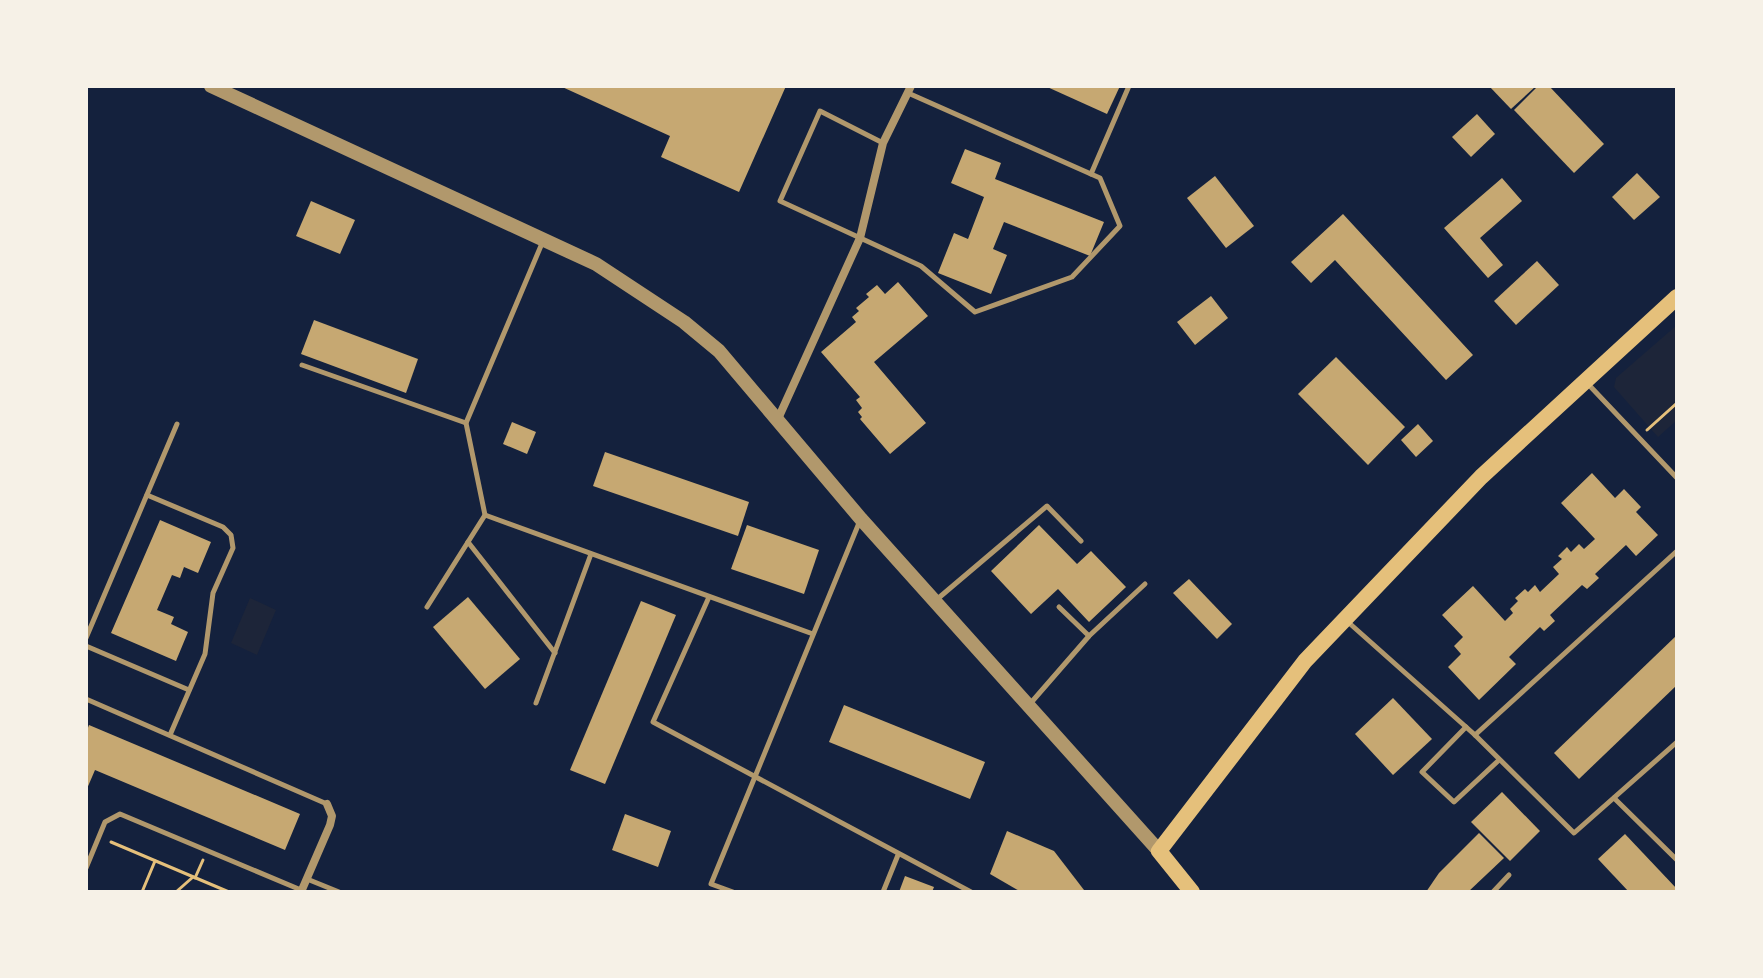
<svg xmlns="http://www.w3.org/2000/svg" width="1763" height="978" font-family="Barlow,sans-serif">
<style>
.green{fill:#1d2539}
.building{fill:#c6a872}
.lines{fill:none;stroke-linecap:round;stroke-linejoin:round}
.path{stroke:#e5c07b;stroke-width:3}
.service{stroke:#b1986c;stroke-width:5}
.minor{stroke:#b1986c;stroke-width:8}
.tertiary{stroke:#b1986c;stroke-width:14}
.primary{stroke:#e5c07b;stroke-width:16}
</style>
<rect width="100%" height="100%" fill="#14213d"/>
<!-- green -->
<g class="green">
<path d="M1677 325V420L1658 437 1614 387 1616 378Z"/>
<path d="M250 598 276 610 257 655 231 643Z"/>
</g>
<!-- building -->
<g class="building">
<path d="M560 86H786L739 192 661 157 670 136Z"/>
<path d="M1045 86H1120L1107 114Z"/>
<path d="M1489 86H1536L1511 109Z"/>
<path d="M1538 86H1549L1604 144 1574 173 1514 110Z"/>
<path d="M1477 114 1495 134 1471 157 1452 137Z"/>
<path d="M965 149 1001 163 995 179 1104 222 1090 256 1004 222 993 249 1007 255 991 294 938 273 954 233 968 239 984 197 951 183Z"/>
<path d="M1637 173 1660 197 1634 220 1612 197Z"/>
<path d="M1215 176 1254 226 1226 248 1187 198Z"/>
<path d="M1502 178 1522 201 1480 238 1503 265 1488 278 1444 228Z"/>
<path d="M311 201 355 220 340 254 296 236Z"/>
<path d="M1343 214 1473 355 1446 380 1335 260 1311 283 1291 262Z"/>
<path d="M1537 261 1559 285 1516 325 1494 301Z"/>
<path d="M898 282 928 316 874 362 926 423 890 454 860 419 862 417 858 412 862 408 856 400 860 397 821 352 856 322 852 317 859 311 856 308 869 297 866 294 877 285 885 294Z"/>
<path d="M1211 296 1228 318 1195 345 1177 322Z"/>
<path d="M314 320 418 359 406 393 301 354Z"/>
<path d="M1336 357 1405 427 1368 465 1298 394Z"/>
<path d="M512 422 536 432 527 454 503 444Z"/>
<path d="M1418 424 1433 441 1416 457 1401 440Z"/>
<path d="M605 452 749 502 738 536 593 486Z"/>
<path d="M1592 473 1615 498 1624 489 1641 507 1636 512 1658 535 1636 556 1626 545 1595 574 1599 578 1587 589 1582 585 1550 615 1555 621 1544 631 1540 627 1509 657 1516 664 1479 700 1448 667 1461 654 1454 646 1463 637 1442 615 1473 586 1505 621 1513 613 1510 609 1518 601 1515 598 1525 589 1528 592 1535 585 1540 592 1559 574 1553 567 1562 559 1558 556 1567 547 1571 552 1579 544 1584 549 1595 539 1561 503Z"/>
<path d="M160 520 211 542 198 573 184 567 180 578 172 575 157 610 174 617 171 624 188 632 176 661 111 633Z"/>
<path d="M747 525 819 550 804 594 731 569Z"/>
<path d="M1039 525 1077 564 1091 551 1126 587 1089 622 1058 589 1031 614 991 571Z"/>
<path d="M1189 579 1232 624 1217 639 1173 593Z"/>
<path d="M468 597 520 659 485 689 433 627Z"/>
<path d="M641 601 676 615 605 784 570 770Z"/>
<path d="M1677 635V685L1579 779 1554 753Z"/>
<path d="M1393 698 1432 739 1393 775 1355 734Z"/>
<path d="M844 705 985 762 970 799 829 742Z"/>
<path d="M89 725 300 814 285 850 95 770 86 791V733Z"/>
<path d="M1502 792 1540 831 1510 861 1471 822Z"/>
<path d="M625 814 671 831 658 867 612 850Z"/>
<path d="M1007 831 1054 851 1084 890 1083 892H1021L990 874Z"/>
<path d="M1479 833 1504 858 1468 892H1426L1439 873Z"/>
<path d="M1625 834 1677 889V892H1629L1598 859Z"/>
<path d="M905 876 934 887 932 892H899Z"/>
</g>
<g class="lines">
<!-- path -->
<g class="path">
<path d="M1647 430 1677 403"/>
<path d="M111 842 229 892"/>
<path d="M195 878 203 860"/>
<path d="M142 892 155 861"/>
<path d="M176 892 193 877"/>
</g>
<!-- service -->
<g class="service">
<path d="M883 143 820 111 780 201 921 266 975 312 1072 277 1120 226 1100 178 908 93"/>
<path d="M1091 174 1129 86"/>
<path d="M302 365 466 423"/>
<path d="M1588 384 1677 478"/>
<path d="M147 495 223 527 231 535 233 548 213 593 205 654 170 735"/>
<path d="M485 515 813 634"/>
<path d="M468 542 555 653"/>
<path d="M709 597 653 722 971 892"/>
<path d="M935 601 1047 506 1081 541"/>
<path d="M427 607 485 515 466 423 543 241"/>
<path d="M1059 607 1089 636"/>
<path d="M1348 622 1475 735 1574 833 1677 742"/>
<path d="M86 638 177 424"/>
<path d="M86 646 189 690"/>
<path d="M86 699 327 804"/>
<path d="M536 703 591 554"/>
<path d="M1029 705 1089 636 1145 584"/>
<path d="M1466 727 1422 772 1454 802 1499 760"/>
<path d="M1475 735 1677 551"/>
<path d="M1614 798 1677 860"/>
<path d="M86 868 105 822 120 814 301 890"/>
<path d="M307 879 339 892"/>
<path d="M733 892 711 884 859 523"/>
<path d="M883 892 898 855"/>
<path d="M1493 892 1509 875"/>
</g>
<!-- minor -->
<g class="minor">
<path d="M777 421 860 238 883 143 911 86"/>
<path d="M301 892 330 825 332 816 327 804"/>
</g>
<!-- tertiary -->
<path class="tertiary" d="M211 86 596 264 684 322 719 351 861 519 1159 851"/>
<!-- primary -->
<path class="primary" d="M1192 892 1159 851 1305 661 1481 477 1677 297"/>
</g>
<!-- border -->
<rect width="1763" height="978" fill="none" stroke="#f6f1e7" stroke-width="176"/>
</svg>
